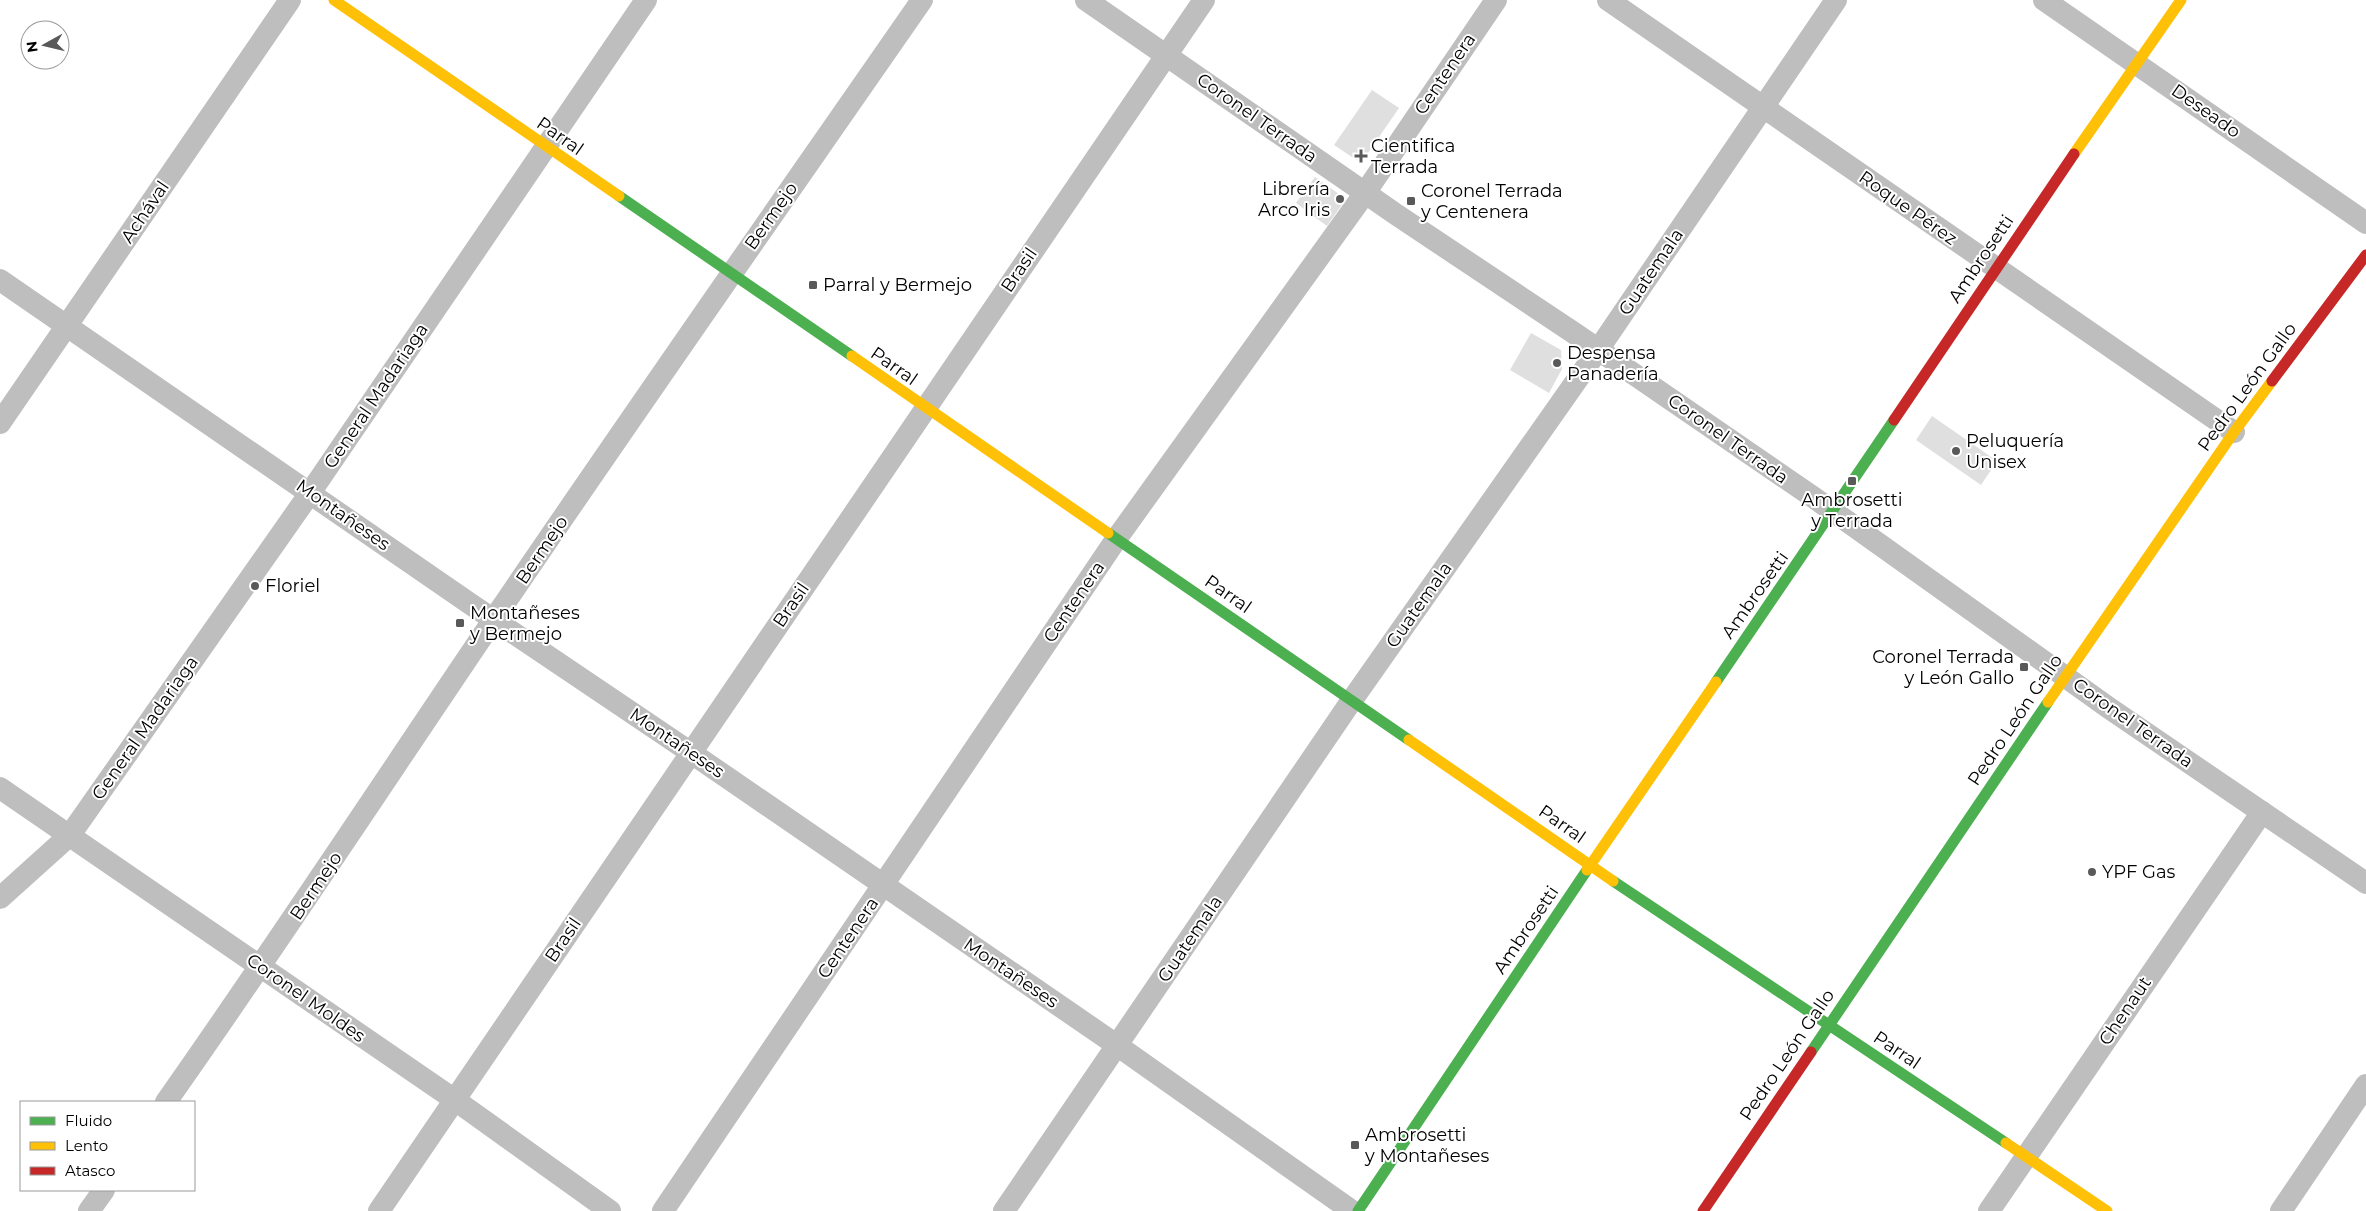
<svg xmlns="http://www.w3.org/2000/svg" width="2366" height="1211" font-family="Montserrat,sans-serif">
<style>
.building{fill:#dfdfdf}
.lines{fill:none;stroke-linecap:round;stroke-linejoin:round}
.street{stroke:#bebebe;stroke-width:22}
.fast{stroke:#4caf50;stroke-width:11}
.slow{stroke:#ffc107;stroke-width:11}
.jam{stroke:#c62828;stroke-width:11}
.poi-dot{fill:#595959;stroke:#fff;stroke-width:2}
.labels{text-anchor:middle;stroke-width:4;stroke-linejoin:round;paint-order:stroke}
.street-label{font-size:18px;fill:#000;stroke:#fff}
.poi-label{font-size:18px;fill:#000;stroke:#fff;text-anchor:start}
</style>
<rect width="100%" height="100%" fill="#fff"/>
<!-- building -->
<g class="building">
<path d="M1372 90 1399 108 1361 163 1334 145Z"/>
<path d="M1315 177 1346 199 1327 226 1296 203Z"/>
<path d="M1531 333 1561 350 1562 369 1549 393 1510 370Z"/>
<path d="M1932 416 1997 461 1981 485 1916 440Z"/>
</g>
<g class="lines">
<!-- street -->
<g class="street">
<path d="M1086 0 1397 215 1574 333 1813 497 2109 708 2366 883"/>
<path d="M1608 0 2234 432"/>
<path d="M2044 0 2366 223"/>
<path d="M0 280 469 603 690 752 1118 1046 1352 1211"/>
<path d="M0 423 290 0"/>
<path d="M0 788 455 1100 610 1211"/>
<path d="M0 898 70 835 310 493 646 0"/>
<path d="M166 1102C278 943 385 780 494 619 635 411 779 206 922 0"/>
<path d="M89 1211 104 1190"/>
<path d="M379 1211 1204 0"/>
<path d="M663 1211 1117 538 1365 193 1496 0"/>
<path d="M1004 1211 1352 700 1598 350 1836 0"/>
<path d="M1989 1211 2262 812"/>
<path d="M2281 1211 2366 1085"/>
</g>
<!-- fast -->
<g class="fast">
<path d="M619 196 852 356"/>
<path d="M1108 533 1409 740"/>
<path d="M1716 682 1894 420"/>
<path d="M1613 881 2006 1143"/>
<path d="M1811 1052 2048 702"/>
<path d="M1358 1211 1587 870"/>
</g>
<!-- slow -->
<g class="slow">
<path d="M334 0 619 196"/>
<path d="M2074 154 2181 0"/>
<path d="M852 356 1108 533"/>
<path d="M2048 702 2234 432 2272 381"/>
<path d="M1409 740 1613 881"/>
<path d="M1587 870 1716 682"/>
<path d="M2006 1143 2107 1211"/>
</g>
<!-- jam -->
<g class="jam">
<path d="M2272 381 2366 255"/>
<path d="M1894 420 2074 154"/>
<path d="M1703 1211 1811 1052"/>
</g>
</g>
<!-- markers -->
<g class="poi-dot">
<path d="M1358.5 148.5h5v5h5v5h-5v5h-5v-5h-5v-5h5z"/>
<circle cx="1340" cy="199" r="5"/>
<rect x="1406" y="196" width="10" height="10" rx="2.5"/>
<rect x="808" y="280" width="10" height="10" rx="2.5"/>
<circle cx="1557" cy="363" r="5"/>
<circle cx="1956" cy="451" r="5"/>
<rect x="1847" y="476" width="10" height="10" rx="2.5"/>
<circle cx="255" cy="586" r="5"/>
<rect x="455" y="618" width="10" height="10" rx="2.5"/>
<rect x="2019" y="662" width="10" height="10" rx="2.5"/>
<circle cx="2092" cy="872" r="5"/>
<rect x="1350" y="1140" width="10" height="10" rx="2.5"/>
</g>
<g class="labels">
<!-- street labels -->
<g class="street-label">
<text transform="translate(1445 74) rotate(-56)" y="6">Centenera</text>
<text transform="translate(2206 111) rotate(35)" y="6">Deseado</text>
<text transform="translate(1257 118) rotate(35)" y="6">Coronel Terrada</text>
<text transform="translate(560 136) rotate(35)" y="6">Parral</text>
<text transform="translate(1908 208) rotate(35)" y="6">Roque Pérez</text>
<text transform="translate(145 212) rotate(-56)" y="6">Achával</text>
<text transform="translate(771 216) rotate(-55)" y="6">Bermejo</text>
<text transform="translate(1981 259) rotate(-56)" y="6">Ambrosetti</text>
<text transform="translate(1019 270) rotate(-56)" y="6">Brasil</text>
<text transform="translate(1651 272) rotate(-56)" y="6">Guatemala</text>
<text transform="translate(894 366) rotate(35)" y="6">Parral</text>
<text transform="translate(2247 387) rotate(-54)" y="6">Pedro León Gallo</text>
<text transform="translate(376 396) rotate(-56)" y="6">General Madariaga</text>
<text transform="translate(1728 439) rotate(35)" y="6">Coronel Terrada</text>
<text transform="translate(343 515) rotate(35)" y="6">Montañeses</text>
<text transform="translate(542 550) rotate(-56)" y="6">Bermejo</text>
<text transform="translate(1228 594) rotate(35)" y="6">Parral</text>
<text transform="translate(1755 595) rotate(-55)" y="6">Ambrosetti</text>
<text transform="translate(1074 602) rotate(-56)" y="6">Centenera</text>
<text transform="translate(791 605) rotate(-56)" y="6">Brasil</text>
<text transform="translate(1419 605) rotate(-55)" y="6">Guatemala</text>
<text transform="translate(2015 720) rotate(-56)" y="6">Pedro León Gallo</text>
<text transform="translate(2133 723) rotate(35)" y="6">Coronel Terrada</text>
<text transform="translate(145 728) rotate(-55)" y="6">General Madariaga</text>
<text transform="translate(677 743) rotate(34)" y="6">Montañeses</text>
<text transform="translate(1562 824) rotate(35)" y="6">Parral</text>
<text transform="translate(316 886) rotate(-56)" y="6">Bermejo</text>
<text transform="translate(1526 930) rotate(-56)" y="6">Ambrosetti</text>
<text transform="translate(848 938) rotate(-56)" y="6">Centenera</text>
<text transform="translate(1190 939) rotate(-56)" y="6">Guatemala</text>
<text transform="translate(563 940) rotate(-56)" y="6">Brasil</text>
<text transform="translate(1011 973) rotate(34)" y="6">Montañeses</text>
<text transform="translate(306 998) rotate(35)" y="6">Coronel Moldes</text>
<text transform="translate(2125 1011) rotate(-56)" y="6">Chenaut</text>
<text transform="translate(1897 1050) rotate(34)" y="6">Parral</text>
<text transform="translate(1787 1055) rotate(-56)" y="6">Pedro León Gallo</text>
</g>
<!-- poi labels -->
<g class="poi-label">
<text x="1371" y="152">Cientifica<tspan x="1371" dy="21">Terrada</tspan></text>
<text x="1330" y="195" text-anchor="end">Librería<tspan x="1330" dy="21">Arco Iris</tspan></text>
<text x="1421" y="197">Coronel Terrada<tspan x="1421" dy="21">y Centenera</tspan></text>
<text x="823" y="291">Parral y Bermejo</text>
<text x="1567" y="359">Despensa<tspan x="1567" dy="21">Panadería</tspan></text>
<text x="1966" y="447">Peluquería<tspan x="1966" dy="21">Unisex</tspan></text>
<text x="1852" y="506" text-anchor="middle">Ambrosetti<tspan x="1852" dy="21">y Terrada</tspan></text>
<text x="265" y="592">Floriel</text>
<text x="470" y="619">Montañeses<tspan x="470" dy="21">y Bermejo</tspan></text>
<text x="2014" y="663" text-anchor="end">Coronel Terrada<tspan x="2014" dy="21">y León Gallo</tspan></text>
<text x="2102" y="878">YPF Gas</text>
<text x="1365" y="1141">Ambrosetti<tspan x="1365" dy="21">y Montañeses</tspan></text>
</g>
</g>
<!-- legend -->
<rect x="20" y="1101" width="175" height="90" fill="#ffffff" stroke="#999999"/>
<rect x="30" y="1117" width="25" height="8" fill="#4caf50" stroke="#999999"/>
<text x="65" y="1126" font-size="15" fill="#000000">Fluido</text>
<rect x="30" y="1142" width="25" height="8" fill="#ffc107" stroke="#999999"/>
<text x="65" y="1151" font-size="15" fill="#000000">Lento</text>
<rect x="30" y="1167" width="25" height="8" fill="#c62828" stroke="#999999"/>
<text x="65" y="1176" font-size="15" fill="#000000">Atasco</text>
<!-- north arrow -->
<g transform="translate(45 45) rotate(262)"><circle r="24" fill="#ffffff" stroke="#999999"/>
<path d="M0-4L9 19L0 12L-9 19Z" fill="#595959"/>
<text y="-8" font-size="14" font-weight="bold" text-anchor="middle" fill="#000000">N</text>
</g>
</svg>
